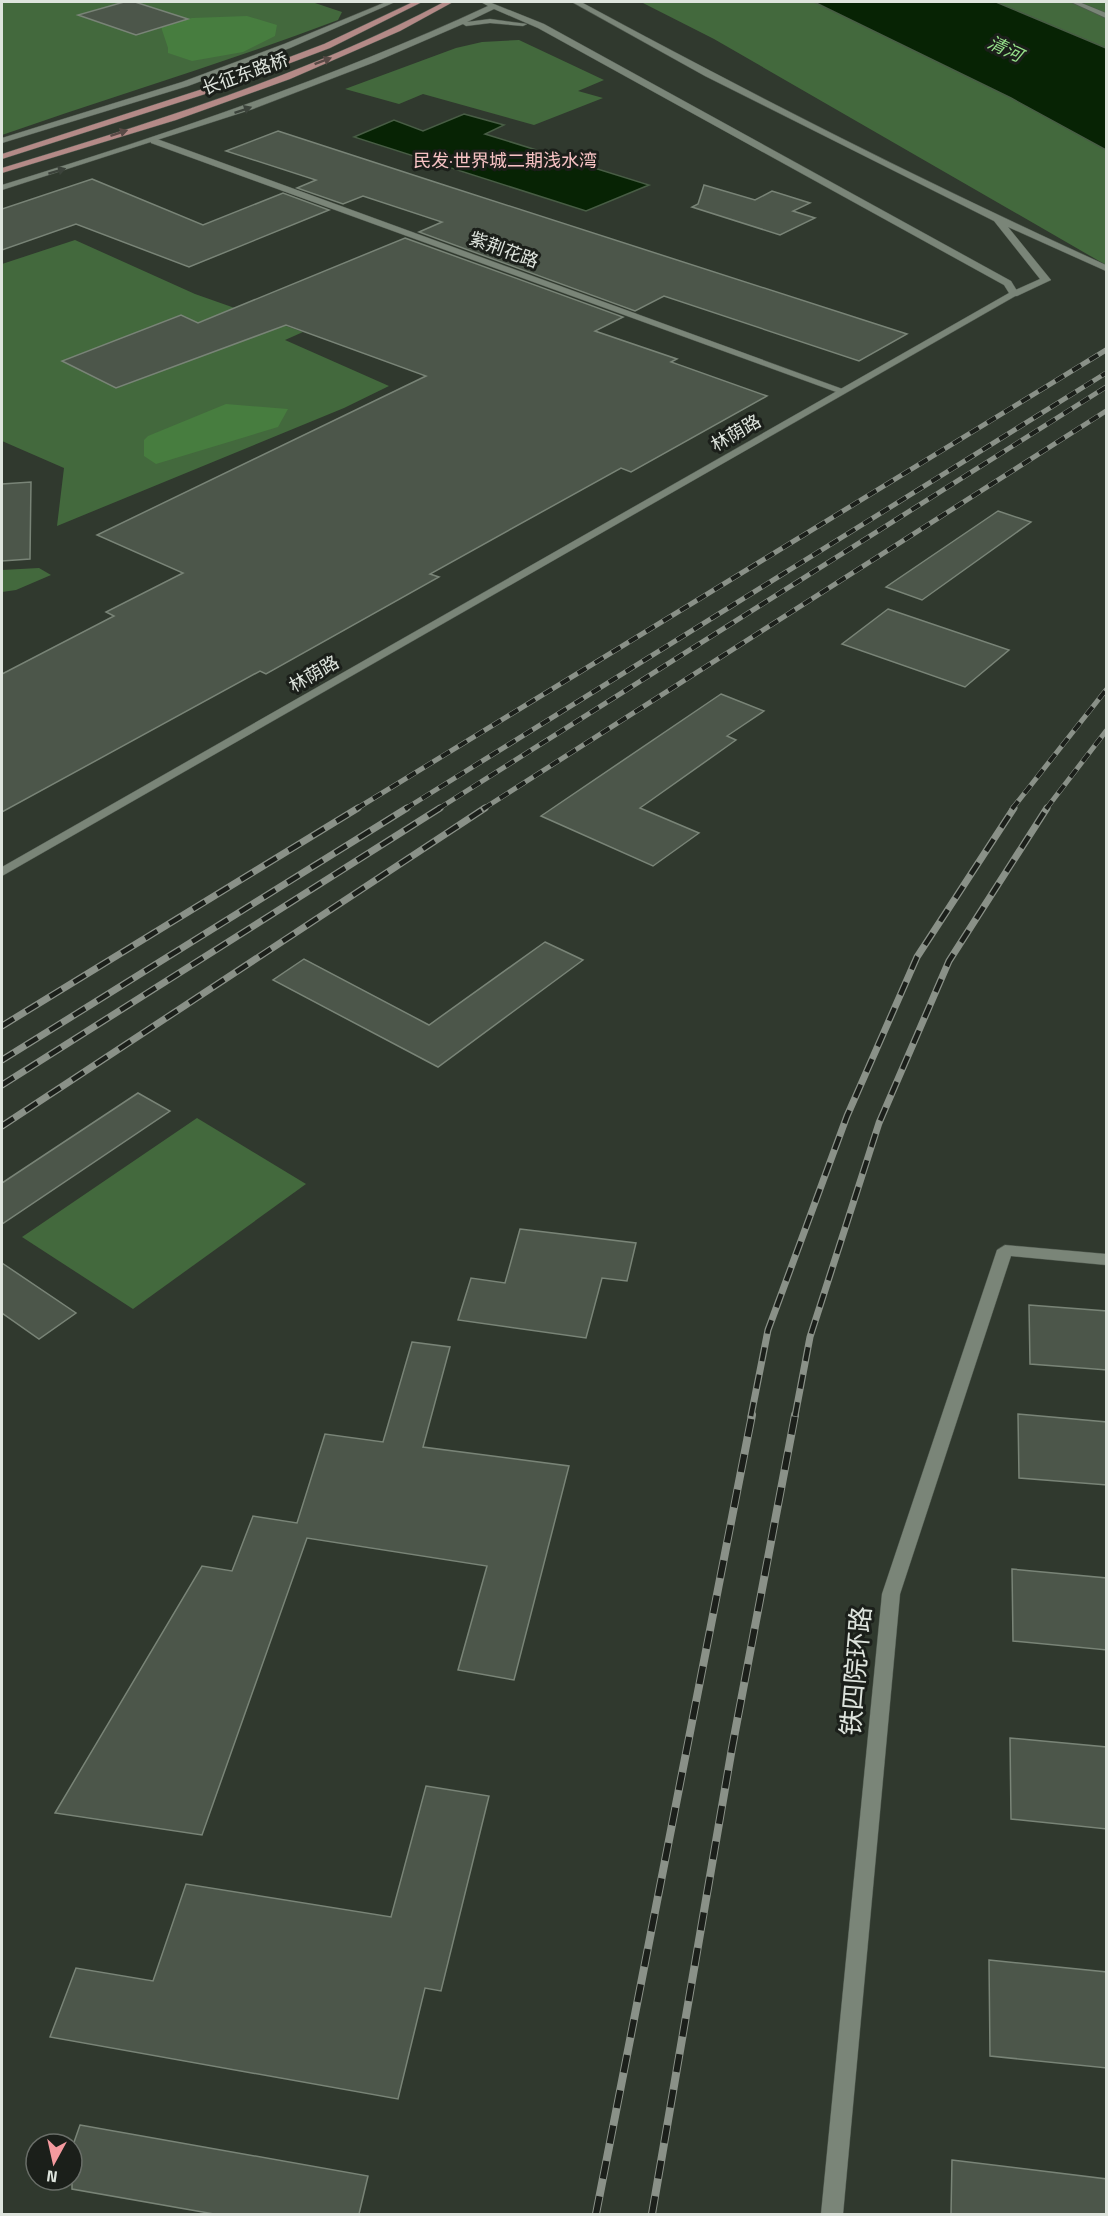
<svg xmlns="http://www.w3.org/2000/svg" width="1108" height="2216" font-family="'Titillium Web','Noto Sans SC',sans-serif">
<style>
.green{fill:#43693d}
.forest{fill:#477d3f}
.water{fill:#072304;stroke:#485d45;stroke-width:1.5}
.building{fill:#4c564a;stroke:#798477;stroke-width:1.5}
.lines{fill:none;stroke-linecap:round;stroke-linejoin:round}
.minor-casing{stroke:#4f584e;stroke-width:1}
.tertiary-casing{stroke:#4f584e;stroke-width:1}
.primary-casing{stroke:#4f584e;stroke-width:1}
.minor{fill:#7a8578;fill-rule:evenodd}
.tertiary{fill:#7a8578;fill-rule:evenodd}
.primary{fill:#b48a87;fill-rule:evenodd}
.rail-far2-casing{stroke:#8a9188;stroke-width:5}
.rail-far1-casing{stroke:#8a9188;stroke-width:7}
.rail-casing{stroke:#8a9188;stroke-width:8}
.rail-far2{stroke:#1b1f1a;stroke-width:4;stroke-dasharray:10;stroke-linecap:butt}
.rail-far1{stroke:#1b1f1a;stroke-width:4.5;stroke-dasharray:14;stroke-linecap:butt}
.rail{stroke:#1b1f1a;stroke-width:6;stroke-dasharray:18;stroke-linecap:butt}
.oneway{fill:#584a46}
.oneway2{fill:#3c433b}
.labels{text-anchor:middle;stroke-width:6;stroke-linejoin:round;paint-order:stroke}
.far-water-label{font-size:18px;font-style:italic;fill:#96e08a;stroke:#1b1f1a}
.far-street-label{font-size:18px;fill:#dee4dd;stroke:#1b1f1a}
.far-neighbourhood-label{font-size:18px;fill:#f7c2c4;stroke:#1b1f1a}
.near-street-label{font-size:26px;fill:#dee4dd;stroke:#1b1f1a}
</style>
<rect width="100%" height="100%" fill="#30392e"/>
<!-- green -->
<g class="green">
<path d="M2 2H312L342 12 338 20C228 62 114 96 2 135Z"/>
<path d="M641 2H814L1011 98 1106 150V265L714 39Z"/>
<path d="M996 2H1106V48Z"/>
<path d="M519 40 604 80 578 91 603 98 534 125 423 94 399 104 345 89 456 48 482 42Z"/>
<path d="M75 240 195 294 303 332 285 340 389 386 344 408 57 526 64 468 2 441V264Z"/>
<path d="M39 568 51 575 16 590 2 592V570Z"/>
<path d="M197 1118 306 1184 133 1309 22 1237Z"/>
</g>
<!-- forest -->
<g class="forest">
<path d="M247 16 277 25 275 36 243 52 192 61 168 53V48L161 27 192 18Z"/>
<path d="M226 404 288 409 278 427 156 464 144 456V440L148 436Z"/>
</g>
<!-- water -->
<g class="water">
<path d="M814 2H996L1106 48V150L1011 98Z"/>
<path d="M464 114 504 125 485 134 649 185 586 211 354 137 394 120 423 131Z"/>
</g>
<!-- building -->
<g class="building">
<path d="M124 2H135L188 19 136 35 78 15Z"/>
<path d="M278 131 441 184 907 334 859 361 664 296 635 311 419 232 442 222 363 196 343 204 297 188 316 180 226 151Z"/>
<path d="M92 179 203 225 283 193 329 210 189 267 76 224 2 250V209Z"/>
<path d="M704 185 755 200 772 191 810 203 793 211 815 218 780 235 692 207 698 204Z"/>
<path d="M405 238 623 317 595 331 677 359 671 362 767 396 631 472 621 468 430 574 439 577 266 674 260 671 2 812V674L114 616 106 612 183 573 97 535 426 376 286 325 116 388 62 361 181 315 198 323Z"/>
<path d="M31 482 30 559 2 561V484Z"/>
<path d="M998 511 1031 522 922 600 886 587Z"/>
<path d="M888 609 1009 650 965 687 842 644Z"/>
<path d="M721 694 764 711 727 736 736 740 640 808 699 833 653 866 541 816Z"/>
<path d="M545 942 583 960 438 1067 273 980 304 959 429 1025Z"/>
<path d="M138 1093 170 1111 2 1224V1183Z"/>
<path d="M520 1229 636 1243 627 1281 602 1278 586 1338 458 1320 471 1278 505 1283Z"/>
<path d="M2 1263 76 1313 39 1339 2 1313Z"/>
<path d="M1029 1305 1107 1311V1370L1030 1364Z"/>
<path d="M412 1342 450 1347 423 1447 569 1466 514 1680 458 1670 487 1566 307 1538 202 1835 55 1813 202 1566 232 1571 253 1516 297 1523 325 1434 383 1442Z"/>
<path d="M1018 1414 1107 1422V1485L1019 1478Z"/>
<path d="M1012 1569 1107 1578V1650L1013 1641Z"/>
<path d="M1010 1738 1107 1747V1829L1011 1819Z"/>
<path d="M426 1786 489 1796 441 1991 425 1988 398 2099 50 2037 76 1968 153 1981 186 1884 391 1917Z"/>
<path d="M989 1960 1107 1972V2068L990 2056Z"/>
<path d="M80 2125 368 2176 359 2214H214L72 2189V2148Z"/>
<path d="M952 2160 1107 2179V2214H951Z"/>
</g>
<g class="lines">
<!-- minor casing -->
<g class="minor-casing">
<g id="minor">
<path d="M572 2H581C753 95 928 184 1106 265V271L1008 227 1051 280 1017 296H1011V292L1040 279 994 221 705 76Z"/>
<path d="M151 139H157L848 391 839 393 151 143Z"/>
<path d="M1005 1245 1106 1254V1265L1011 1256 900 1594 843 2214H821L882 1594 997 1250Z"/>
</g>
</g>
<!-- tertiary casing -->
<g class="tertiary-casing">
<g id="tertiary">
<path d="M386 2H395L290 48 188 86 2 143V138L182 82 284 44Z"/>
<path d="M481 2H489L544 24 1011 281 1019 294 2 876V867L1009 293 1004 285 538 28 494 9 467 22 490 19 527 24 523 26 490 23 466 26 463 24 375 62 253 109 2 190V185C167 134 330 79 488 6Z"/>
<path d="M1071 2H1079L1106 13V18Z"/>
</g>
</g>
<!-- primary casing -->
<g class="primary-casing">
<g id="primary">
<path d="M413 2H422L330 48 224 88 2 159V154L218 84 324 44Z"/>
<path d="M444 2H453L400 31 290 79 176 120 2 173V168C153 122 304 76 444 2Z"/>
</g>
</g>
<!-- minor -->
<use href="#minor" class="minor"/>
<!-- tertiary -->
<use href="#tertiary" class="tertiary"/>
<!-- primary -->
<use href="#primary" class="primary"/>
<!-- rail-far2 casing -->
<g class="rail-far2-casing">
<g id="rail-far2">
<path d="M356 809 1106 350"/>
<path d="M405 809 1106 373"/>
<path d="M438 809 1106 387"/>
<path d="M483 809 1106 411"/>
<path d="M1012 809 1106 690"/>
<path d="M1046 809 1106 731"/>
</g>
</g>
<!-- rail-far1 casing -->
<g class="rail-far1-casing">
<g id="rail-far1">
<path d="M2 1026 358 808"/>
<path d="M2 1060 407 808"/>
<path d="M2 1085 440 808"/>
<path d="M2 1126 485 808"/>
<path d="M751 1416 768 1330 847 1116 917 957 1014 808"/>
<path d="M795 1416 810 1337 879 1123 949 961 1047 808"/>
</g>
</g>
<!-- rail casing -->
<g class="rail-casing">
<g id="rail">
<path d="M596 2214 752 1415"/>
<path d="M652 2214 732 1748 795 1415"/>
</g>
</g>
<!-- rail-far2 -->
<use href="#rail-far2" class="rail-far2"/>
<!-- rail-far1 -->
<use href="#rail-far1" class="rail-far1"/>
<!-- rail -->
<use href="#rail" class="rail"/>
</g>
<!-- one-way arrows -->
<defs><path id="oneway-solid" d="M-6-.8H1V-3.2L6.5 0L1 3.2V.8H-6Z" transform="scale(1.5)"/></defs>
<g class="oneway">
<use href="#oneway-solid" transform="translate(323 61) rotate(-21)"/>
<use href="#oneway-solid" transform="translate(119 133) rotate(-18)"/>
</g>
<g class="oneway2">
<use href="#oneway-solid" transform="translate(243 110) rotate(-19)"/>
<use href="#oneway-solid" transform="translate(57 171) rotate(-17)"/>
</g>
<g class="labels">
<!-- far-water labels -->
<g class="far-water-label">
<text transform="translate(1005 49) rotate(25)" y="6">清河</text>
</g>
<!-- far-street labels -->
<g class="far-street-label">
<text transform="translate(245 74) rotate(-20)" y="6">长征东路桥</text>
<text transform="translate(504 250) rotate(20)" y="6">紫荆花路</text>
<text transform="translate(736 433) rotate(-30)" y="6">林荫路</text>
<text transform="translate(314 674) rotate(-30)" y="6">林荫路</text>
</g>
<!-- far-neighbourhood labels -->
<g class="far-neighbourhood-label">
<text x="505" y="167">民发·世界城二期浅水湾</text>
</g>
<!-- near-street labels -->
<g class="near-street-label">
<text transform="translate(856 1671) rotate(-85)" y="9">铁四院环路</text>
</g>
</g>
<!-- border -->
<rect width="1108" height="2216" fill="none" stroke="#dee4dd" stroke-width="6"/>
<!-- north arrow -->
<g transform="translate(54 2162) rotate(188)"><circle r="28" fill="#1b1f1a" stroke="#696e68" stroke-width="1.5"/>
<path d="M0-4.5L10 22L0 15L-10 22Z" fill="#f49a9f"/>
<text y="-9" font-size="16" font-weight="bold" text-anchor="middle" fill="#dee4dd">N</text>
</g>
</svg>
